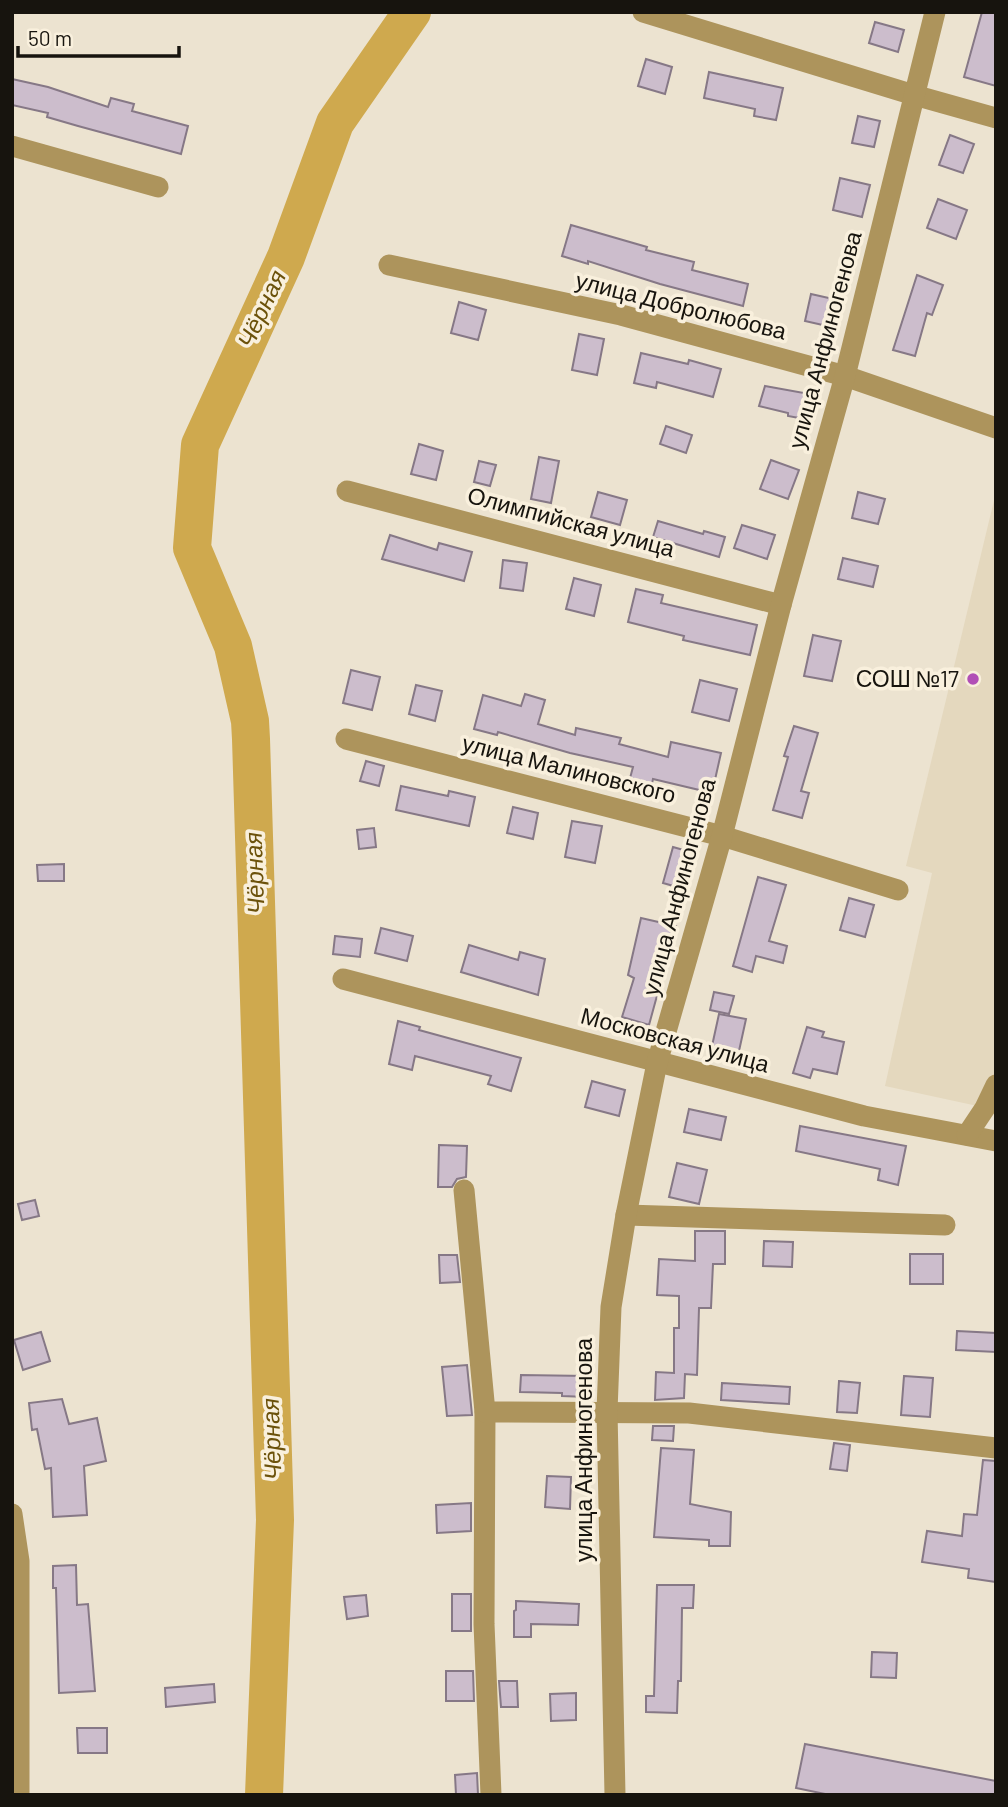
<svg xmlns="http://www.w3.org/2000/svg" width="1008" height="1807" font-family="Barlow,sans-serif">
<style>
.built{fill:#e4d8be}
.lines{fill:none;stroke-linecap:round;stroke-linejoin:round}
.river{stroke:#cfa94e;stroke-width:38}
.building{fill:#ccbdcc;stroke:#867886;stroke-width:2}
.minor{stroke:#ad945c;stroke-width:21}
.poi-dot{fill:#b14fb6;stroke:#f9f0dd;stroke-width:2.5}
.labels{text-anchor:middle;stroke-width:7;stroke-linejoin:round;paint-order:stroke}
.street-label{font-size:23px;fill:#17140e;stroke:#f9f0dd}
.poi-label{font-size:23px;fill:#17140e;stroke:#f9f0dd;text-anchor:end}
.water-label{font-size:24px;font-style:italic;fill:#6c520b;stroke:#f9f0dd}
</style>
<rect width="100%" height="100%" fill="#ece3d0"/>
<!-- built -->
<path class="built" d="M996 492V1110L885 1086 932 873 906 866Z"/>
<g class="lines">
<!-- river -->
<path class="river" d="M264 1795 275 1520 251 739 250 721 233 646 192 548 200 445 286 257 335 123 412 12"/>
</g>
<!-- building -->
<g class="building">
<path d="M982 12H996V86L964 77Z"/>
<path d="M875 22 904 30 898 52 869 43Z"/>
<path d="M646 59 672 67 665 94 638 86Z"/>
<path d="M709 72 783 88 776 120 754 116 755 109 704 98Z"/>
<path d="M12 79 48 87 108 107 111 98 134 104 132 111 188 126 181 154 78 126 47 117 48 113 12 105Z"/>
<path d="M858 116 880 121 874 147 852 143Z"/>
<path d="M950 135 974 144 963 173 939 165Z"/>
<path d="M840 178 870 185 862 217 833 210Z"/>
<path d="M938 199 967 210 956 239 927 228Z"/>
<path d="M571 225 647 247 646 250 694 262 692 270 748 284 743 306 660 284 588 261V264L562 256Z"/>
<path d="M917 275 943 285 932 315 927 313 915 356 893 350Z"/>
<path d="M811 294 842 301 836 328 805 321Z"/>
<path d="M459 302 486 310 478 340 451 333Z"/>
<path d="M579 334 604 339 597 375 572 370Z"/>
<path d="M641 353 688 364 689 360 721 369 713 397 657 382 656 388 634 383Z"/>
<path d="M765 386 815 395 810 420 788 416V413L759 406Z"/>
<path d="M666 426 692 435 686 453 660 444Z"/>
<path d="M419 444 443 451 436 480 411 474Z"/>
<path d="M539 457 559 461 551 503 531 499Z"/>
<path d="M771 460 799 470 788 499 760 489Z"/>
<path d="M479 461 496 465 490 486 474 482Z"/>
<path d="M598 492 627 500 620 525 591 517Z"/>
<path d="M858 492 885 499 878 524 852 518Z"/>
<path d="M658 521 703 534 704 531 725 537 719 557 653 537Z"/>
<path d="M742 525 775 535 767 559 734 548Z"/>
<path d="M390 535 437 550 439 543 472 552 464 581 382 559Z"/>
<path d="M843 558 878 566 873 587 838 579Z"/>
<path d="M503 560 527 563 523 591 500 588Z"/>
<path d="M574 578 601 585 594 616 566 609Z"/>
<path d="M636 589 663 595 661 603 757 625 750 655 683 640 684 636 628 622Z"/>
<path d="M813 635 841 641 832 681 804 676Z"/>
<path d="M351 670 380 677 372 710 343 703Z"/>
<path d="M700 680 737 689 729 721 692 712Z"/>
<path d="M416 685 442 691 435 721 409 714Z"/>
<path d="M525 694 545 700 538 724 575 735 576 728 621 738 619 744 668 757 671 742 721 753 712 793 653 779 651 788 629 782 633 767 570 753 498 732 497 735 474 729 483 695 521 706Z"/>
<path d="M794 726 818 733 801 791 809 793 802 818 773 810 788 757 784 756Z"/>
<path d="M366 761 384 766 379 786 360 781Z"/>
<path d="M401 786 448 796 449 791 475 797 469 826 396 810Z"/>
<path d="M513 807 538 813 533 839 507 833Z"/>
<path d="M572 821 602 826 595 863 565 857Z"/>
<path d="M374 828 376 847 359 849 357 830Z"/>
<path d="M673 847 694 853 684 889 663 883Z"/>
<path d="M64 864V881H38L37 865Z"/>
<path d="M758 877 786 885 769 941 787 946 783 963 756 956 752 972 733 966Z"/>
<path d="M849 898 874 905 865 937 840 930Z"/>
<path d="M641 918 676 926 649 1025 622 1017 634 978 628 975Z"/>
<path d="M381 928 413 936 407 961 375 953Z"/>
<path d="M335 936 362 939 360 957 333 954Z"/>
<path d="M469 945 518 960 520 952 545 959 538 995 461 972Z"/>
<path d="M714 992 734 996 729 1014 710 1010Z"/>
<path d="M719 1014 746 1019 739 1051 712 1046Z"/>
<path d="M398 1021 420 1027 419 1030 521 1058 511 1091 488 1084 491 1076 415 1056 412 1070 389 1064Z"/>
<path d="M807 1027 824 1032 822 1037 844 1042 837 1074 813 1069 810 1078 793 1073Z"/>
<path d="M592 1081 625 1090 619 1116 585 1107Z"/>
<path d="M689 1109 726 1117 721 1140 684 1132Z"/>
<path d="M800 1126 906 1146 898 1185 878 1180 880 1169 796 1151Z"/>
<path d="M439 1145 467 1146 466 1177 457 1179 452 1187H438Z"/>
<path d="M677 1163 707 1170 699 1204 669 1197Z"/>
<path d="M35 1200 39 1216 22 1220 18 1204Z"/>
<path d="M695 1231H725V1264H713L711 1308H699L697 1375 685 1374 684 1398 655 1400 656 1372 674 1373V1328H679V1296L657 1295 659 1259 695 1261Z"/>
<path d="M764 1241 793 1242 792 1267 763 1266Z"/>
<rect x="910" y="1254" width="33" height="30"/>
<path d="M439 1255H457L460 1282 440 1283Z"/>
<path d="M957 1331 996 1333V1352L956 1350Z"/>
<path d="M41 1332 50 1361 23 1370 14 1340Z"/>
<path d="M467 1365 472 1415 447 1416 442 1367Z"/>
<path d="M521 1375 587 1376V1397L562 1396V1393L520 1392Z"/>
<path d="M904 1376 933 1378 930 1417 901 1415Z"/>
<path d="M839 1381 860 1383 857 1413 837 1412Z"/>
<path d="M722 1383 790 1387 789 1404 721 1400Z"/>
<path d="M62 1399 69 1424 97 1418 106 1461 84 1466 87 1515 53 1517 51 1468 45 1469 37 1429 32 1430 29 1403Z"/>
<path d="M653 1426H674L673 1441 652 1440Z"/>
<path d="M834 1443 850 1445 847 1471 830 1469Z"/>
<path d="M661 1448 694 1450 690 1504 731 1512 730 1546H709V1540L654 1537Z"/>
<path d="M983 1460 996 1461V1582L968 1578 969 1569 922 1562 927 1531 962 1536 964 1514 977 1515Z"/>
<path d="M547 1476 571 1477 570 1509 545 1507Z"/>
<path d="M471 1503V1531L437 1533 436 1505Z"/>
<path d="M76 1565 77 1605 88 1604 95 1691 59 1693 56 1588H53V1566Z"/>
<path d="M657 1585H694L693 1608H682L681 1681H678L677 1713 646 1712V1696H654Z"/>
<rect x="452" y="1594" width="19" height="37"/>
<path d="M366 1595 368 1616 347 1619 344 1597Z"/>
<path d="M516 1601 579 1604 578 1625 531 1624V1637H514V1611L516 1610Z"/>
<path d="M872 1652 897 1653 896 1678 871 1677Z"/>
<path d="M446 1671H473L474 1701H446Z"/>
<path d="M499 1681H517L518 1707H501Z"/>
<path d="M214 1684 215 1702 166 1707 165 1688Z"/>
<path d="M576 1693V1720L551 1721 550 1694Z"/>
<path d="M77 1728H107V1753H78Z"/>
<path d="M805 1744 996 1781V1795H830L796 1788Z"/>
<path d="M477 1773 478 1795H456L455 1775Z"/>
</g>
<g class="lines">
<!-- minor -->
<g class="minor">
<path d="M643 12 914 95 996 118"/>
<path d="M12 146 158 187"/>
<path d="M389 265 621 315 845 376 996 428"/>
<path d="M347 491 781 605"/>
<path d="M346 739 722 836 898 890"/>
<path d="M343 979 864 1116 996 1141"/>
<path d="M967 1135 985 1108 996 1085"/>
<path d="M464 1190 485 1412 484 1624 491 1795"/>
<path d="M626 1215 945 1225"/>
<path d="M485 1412 689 1413 996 1448"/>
<path d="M12 1514 19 1561V1795"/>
<path d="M615 1795 607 1411 611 1307 626 1215 657 1063 722 836 781 605 845 376 935 12"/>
</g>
</g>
<!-- markers -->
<circle class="poi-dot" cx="973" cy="679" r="7"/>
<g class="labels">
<!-- street labels -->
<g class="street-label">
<text transform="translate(681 306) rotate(14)" y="8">улица Добролюбова</text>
<text transform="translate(825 340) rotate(-75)" y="8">улица Анфиногенова</text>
<text transform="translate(571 522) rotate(15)" y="8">Олимпийская улица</text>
<text transform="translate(569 769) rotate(14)" y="8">улица Малиновского</text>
<text transform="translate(679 887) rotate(-75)" y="8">улица Анфиногенова</text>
<text transform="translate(675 1040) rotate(15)" y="8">Московская улица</text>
<text transform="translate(584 1450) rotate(-90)" y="8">улица Анфиногенова</text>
</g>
<!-- poi labels -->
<g class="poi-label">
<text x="959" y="687">СОШ №17</text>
</g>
<!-- water labels -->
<g class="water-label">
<text transform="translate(262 309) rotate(-65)" y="8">Чёрная</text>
<text transform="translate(255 873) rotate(-92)" y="8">Чёрная</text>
<text transform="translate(272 1439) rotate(-92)" y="8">Чёрная</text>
</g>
</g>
<!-- border -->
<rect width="1008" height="1807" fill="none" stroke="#17140e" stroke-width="28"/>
<!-- scale -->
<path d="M18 46v10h161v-10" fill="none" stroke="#17140e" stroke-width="3.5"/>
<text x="28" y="46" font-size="21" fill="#17140e" stroke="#f9f0dd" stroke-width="5" paint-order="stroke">50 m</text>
</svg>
